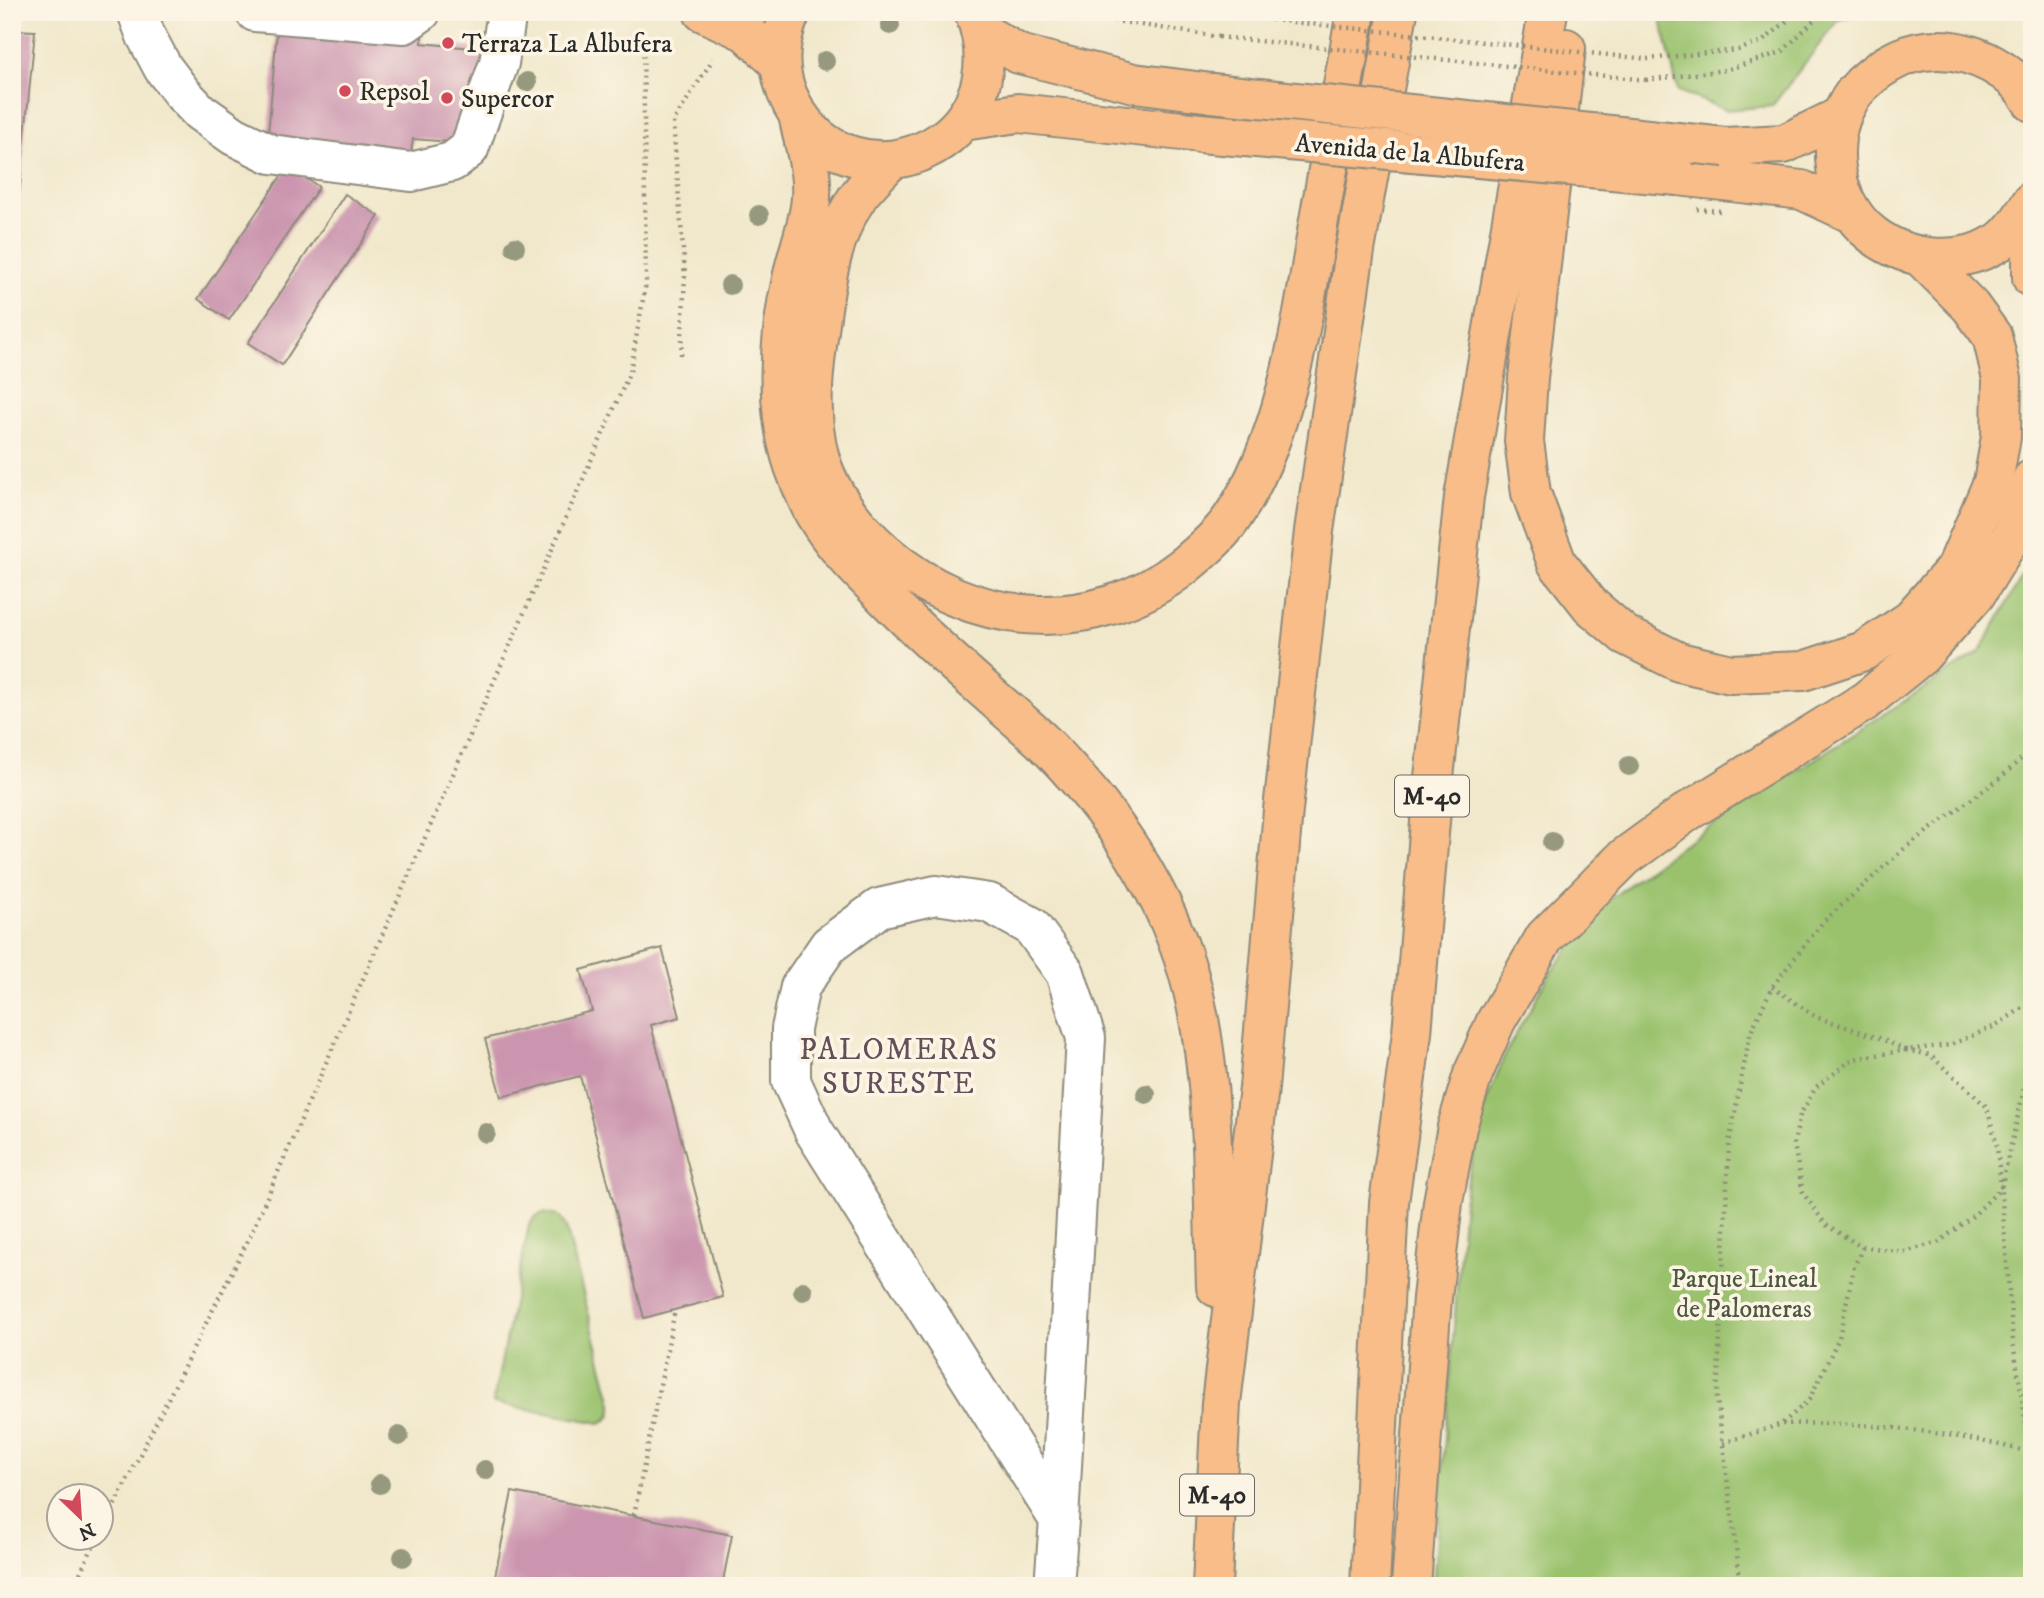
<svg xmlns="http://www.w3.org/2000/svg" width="2044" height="1598" font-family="'IM FELL DW Pica',serif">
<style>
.green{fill:#9ac26d;stroke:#62764c;stroke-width:2}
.building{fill:#cb95af}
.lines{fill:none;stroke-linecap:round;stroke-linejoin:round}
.minor-casing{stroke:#8e8a7b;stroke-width:42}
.major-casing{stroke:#8e8a7b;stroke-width:42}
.highway-casing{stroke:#8e8a7b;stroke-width:42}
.path{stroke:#8e8a7b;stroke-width:4.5;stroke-dasharray:2 5;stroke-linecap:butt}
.minor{stroke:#fff;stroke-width:38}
.major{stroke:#f8bd89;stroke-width:38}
.highway{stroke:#f8bd89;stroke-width:38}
.major-bridge-casing{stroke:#8e8a7b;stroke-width:42;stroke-linecap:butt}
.path-bridge{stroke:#8e8a7b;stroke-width:4.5;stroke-dasharray:2 5;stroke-linecap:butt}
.major-bridge{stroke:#f8bd89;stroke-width:38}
.tree{fill:#96997e}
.poi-dot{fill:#d1495b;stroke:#fcf5e5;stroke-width:2.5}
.labels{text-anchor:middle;stroke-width:7;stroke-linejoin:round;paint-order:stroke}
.shield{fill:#fcf5e5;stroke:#6a6863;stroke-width:2}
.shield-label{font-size:24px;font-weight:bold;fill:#2b2b2b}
.poi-label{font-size:26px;fill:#2b2b2b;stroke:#fcf5e5;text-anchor:start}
.street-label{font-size:26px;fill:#2b2b2b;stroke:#fcf5e5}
.park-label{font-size:26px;fill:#4c583f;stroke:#fcf5e5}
.quarter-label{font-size:30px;letter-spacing:2px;fill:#635059;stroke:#fcf5e5}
</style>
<rect width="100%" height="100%" fill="#fcf5e5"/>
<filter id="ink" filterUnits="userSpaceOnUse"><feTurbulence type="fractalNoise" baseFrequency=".0143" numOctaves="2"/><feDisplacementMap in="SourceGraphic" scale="14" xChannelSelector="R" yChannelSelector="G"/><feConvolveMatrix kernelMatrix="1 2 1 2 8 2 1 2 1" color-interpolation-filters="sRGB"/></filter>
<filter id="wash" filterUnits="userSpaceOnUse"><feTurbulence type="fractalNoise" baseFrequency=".00686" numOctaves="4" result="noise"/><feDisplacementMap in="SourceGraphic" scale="28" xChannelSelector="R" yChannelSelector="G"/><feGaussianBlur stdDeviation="1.57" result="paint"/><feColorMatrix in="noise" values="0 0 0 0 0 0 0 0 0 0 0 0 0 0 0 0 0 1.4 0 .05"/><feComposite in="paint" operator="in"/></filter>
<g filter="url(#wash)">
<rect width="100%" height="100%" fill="#f1e8cb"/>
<!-- green -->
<g class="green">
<path d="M1659 12H1865L1838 20 1772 106 1726 110 1678 91Z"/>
<path d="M2032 558V1586H1433L1464 1202 1478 1123 1506 1052 1551 972 1605 903 1683 844 1980 652Z"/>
<path d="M543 1213 559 1216 566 1227 612 1404C613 1415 610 1419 600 1423L493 1403 529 1225 535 1217Z"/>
</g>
<g id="blocks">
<!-- building -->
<g class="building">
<path d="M278 18 422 30V43L482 49 489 61 451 142 413 139 410 161 267 147Z"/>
<path d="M12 30 35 31 14 248H12Z"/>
<path d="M288 166 319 187 229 320 198 299Z"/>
<path d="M345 194 379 216 282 365 248 343Z"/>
<path d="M662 948 680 1017 651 1025 723 1297 644 1318 580 1076 501 1097 485 1039 592 1011 581 970Z"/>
<path d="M512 1492 732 1535 722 1586H493Z"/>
</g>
</g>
</g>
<g filter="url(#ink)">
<use href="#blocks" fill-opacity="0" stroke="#8e8a7b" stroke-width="2"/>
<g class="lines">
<!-- minor casing -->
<g class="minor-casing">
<g id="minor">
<path d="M137 12 146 36 163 68 182 93 200 112 234 136 271 154 411 172 452 162 469 149 499 63 507 12"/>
<path d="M255 12 404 24 421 12"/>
<path d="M1054 1586 1059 1520 1086 1038 1065 973 1031 926 989 903 936 895 879 908 829 945 800 987 791 1029V1081L814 1131 1059 1520"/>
</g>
</g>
<!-- major casing -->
<g class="major-casing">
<g id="major">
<path d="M703 12 746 32 779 63"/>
<path d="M791 12C777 43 776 74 792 104 851 217 1026 145 974 12"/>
<path d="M983 33 1019 54 1134 83 1212 93"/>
<path d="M2032 102C2015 71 1974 50 1938 50 1909 50 1883 64 1862 84 1822 124 1827 200 1873 235 1909 262 1961 266 1999 242 2013 232 2023 216 2032 201"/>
<path d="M963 121 1018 113 1200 133"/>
<path d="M1725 147 1784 144 1841 116"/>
<path d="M1678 176 1802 190 1853 214"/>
</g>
</g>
<!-- highway casing -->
<g class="highway-casing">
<g id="highway">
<path d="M1566 48 1528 378 1524 441 1531 493 1557 563 1591 606 1625 635 1679 662 1731 674 1803 671 1864 651 1909 621 1956 568 1993 482 2001 437 2002 379 1992 336 1970 306 1920 256"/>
<path d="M799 119C804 144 813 171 811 197 810 221 798 250 793 274 778 337 773 416 798 477 803 489 808 502 814 513 830 541 851 563 873 585 910 624 949 659 989 694 1010 713 1033 731 1053 752 1121 823 1178 911 1197 1009 1215 1096 1213 1197 1216 1287"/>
<path d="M891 160C880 172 868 183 859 195 831 235 825 284 819 331 813 372 808 418 820 459 831 496 857 528 885 553 971 628 1093 638 1184 566 1201 552 1220 536 1232 518 1287 438 1303 314 1319 220 1331 151 1344 81 1356 12"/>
<path d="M2032 239V278"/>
<path d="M1212 1586 1221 1403 1259 1088 1283 810 1314 531 1355 250 1398 12"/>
<path d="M1370 1586 1389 1203 1412 1033 1433 787 1464 497 1548 12"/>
<path d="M1411 1586 1432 1298 1443 1202 1457 1127 1473 1074 1496 1021 1545 937 1625 857 1687 812 1864 702 1921 656 1976 594 2011 537 2032 479"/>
</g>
</g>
<!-- path -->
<g class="path">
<path d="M1058 12 1219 37"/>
<path d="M1647 59 1738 50 1763 41 1798 12"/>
<path d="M1646 80 1726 70 1782 52 1822 12"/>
<path d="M681 355 685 276 673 122 713 59"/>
<path d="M1772 987 1816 1017 1879 1038 1906 1050 1950 1045 1993 1027 2032 1002"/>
<path d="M1906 1050 1930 1055 1987 1107 1997 1146 2001 1188 1974 1215 1939 1242 1904 1252 1860 1246 1826 1225 1803 1193 1794 1144 1800 1115 1816 1087 1853 1059Z"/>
<path d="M2032 1055 2001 1188 2013 1342 2032 1461"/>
<path d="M1782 1424C1867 1421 1949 1432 2030 1452"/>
<path d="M1723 1443 1782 1424 1809 1400 1839 1338 1854 1267 1863 1247"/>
<path d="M634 1515 675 1310"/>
<path d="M102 1530 249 1238 630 372 646 283 643 28"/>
<path d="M74 1586 97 1538"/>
<path d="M1741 1586 1717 1398 1729 1143 1750 1034 1772 987 1823 922 1906 847 1999 779 2032 749"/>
</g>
<!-- minor -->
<use href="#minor" class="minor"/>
<!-- major -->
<use href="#major" class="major"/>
<!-- highway -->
<use href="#highway" class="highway"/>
<!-- major-bridge casing -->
<g class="major-bridge-casing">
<g id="major-bridge">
<path d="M1212 93 1725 147"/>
<path d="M1200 133 1678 176"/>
</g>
</g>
<!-- path-bridge -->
<g class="path-bridge">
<path d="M1216 14 1647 59"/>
<path d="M1219 37 1646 80"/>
<path d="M1697 209 1720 211"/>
</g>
<!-- major-bridge -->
<use href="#major-bridge" class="major-bridge"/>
</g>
<!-- trees -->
<g class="tree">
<circle cx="890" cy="25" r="10"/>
<circle cx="825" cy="61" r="10"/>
<circle cx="527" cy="82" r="10"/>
<circle cx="759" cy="215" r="10"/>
<circle cx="515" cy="247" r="10"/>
<circle cx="730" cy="285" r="10"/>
<circle cx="1629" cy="766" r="10"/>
<circle cx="1552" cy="842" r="10"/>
<circle cx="1146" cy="1094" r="10"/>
<circle cx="486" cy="1133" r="10"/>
<circle cx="803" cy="1291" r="10"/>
<circle cx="399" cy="1436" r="10"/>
<circle cx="485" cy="1470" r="10"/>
<circle cx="380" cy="1484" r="10"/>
<circle cx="403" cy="1557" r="10"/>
</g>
</g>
<!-- markers -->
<g class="poi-dot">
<circle cx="448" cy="43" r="7"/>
<circle cx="345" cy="91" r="7"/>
<circle cx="447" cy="98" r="7"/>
</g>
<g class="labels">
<!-- shield labels -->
<g class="shield">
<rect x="1395" y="775.5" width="74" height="41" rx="5"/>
<rect x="1180" y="1474.5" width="74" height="41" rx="5"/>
</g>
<g class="shield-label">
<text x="1432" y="804">M-40</text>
<text x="1217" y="1503">M-40</text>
</g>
<!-- poi labels -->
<g class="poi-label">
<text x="462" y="52">Terraza La Albufera</text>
<text x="359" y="100">Repsol</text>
<text x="461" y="107">Supercor</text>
</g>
<!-- street labels -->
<g class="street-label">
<text transform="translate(1410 152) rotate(5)" y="9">Avenida de la Albufera</text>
</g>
<!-- park labels -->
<g class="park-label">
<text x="1744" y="1287">Parque Lineal<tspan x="1744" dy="30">de Palomeras</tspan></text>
</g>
<!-- quarter labels -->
<g class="quarter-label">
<text x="899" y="1059">PALOMERAS<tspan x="899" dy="34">SURESTE</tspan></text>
</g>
</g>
<!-- margin -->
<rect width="2044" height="1598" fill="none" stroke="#fcf5e5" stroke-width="42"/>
<!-- north arrow -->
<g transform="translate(80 1517) rotate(155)"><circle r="33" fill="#fcf5e5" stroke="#a8a49b" stroke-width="2"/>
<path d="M0-5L12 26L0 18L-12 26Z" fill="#d1495b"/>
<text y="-10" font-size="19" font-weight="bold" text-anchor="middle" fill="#2b2b2b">N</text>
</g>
</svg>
